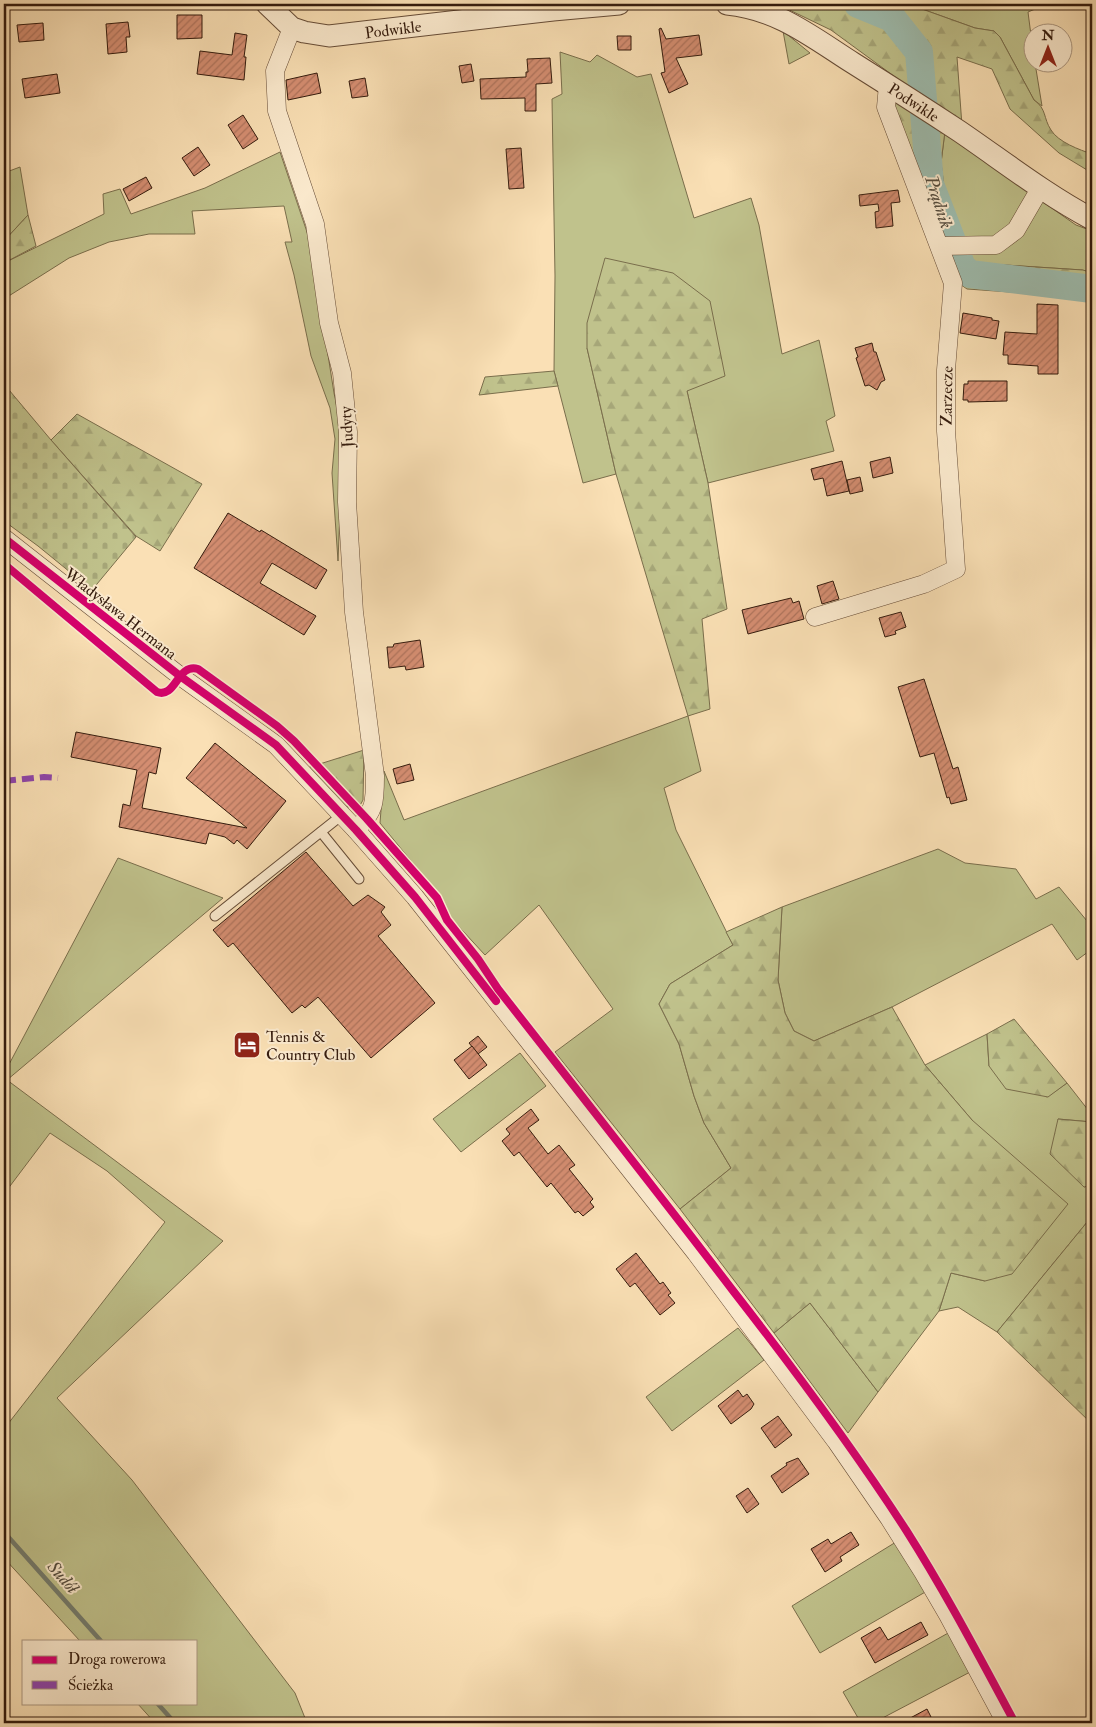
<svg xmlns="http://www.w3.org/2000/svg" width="1096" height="1727" font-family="'IM FELL Double Pica',serif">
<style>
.green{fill:#c0c28c;stroke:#7a6e4c}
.forest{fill:url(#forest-firs);stroke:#7a6e4c}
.cemetery{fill:url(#cemetery-stones);stroke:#7a6e4c}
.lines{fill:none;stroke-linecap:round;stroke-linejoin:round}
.stream{stroke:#747c6e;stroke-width:4.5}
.river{stroke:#9ebdaf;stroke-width:28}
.building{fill:url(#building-hatch);stroke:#341b0d}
.service-casing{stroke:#664c37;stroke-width:11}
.minor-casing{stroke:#664c37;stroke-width:19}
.tertiary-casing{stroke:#664c37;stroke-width:23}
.service{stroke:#fcebcf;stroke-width:9}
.minor{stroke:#fcebcf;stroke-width:18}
.tertiary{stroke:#fcebcf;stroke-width:21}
.quiet{stroke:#8e44ad;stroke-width:6;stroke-dasharray:12 6;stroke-linecap:butt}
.cycleway-casing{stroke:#fcebcf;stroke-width:11}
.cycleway{stroke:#d6006c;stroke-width:8}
.labels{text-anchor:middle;stroke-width:4;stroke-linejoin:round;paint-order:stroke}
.street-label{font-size:16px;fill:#341b0d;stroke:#fcebcf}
.poi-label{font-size:16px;fill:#341b0d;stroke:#fcebcf;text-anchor:start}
.water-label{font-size:18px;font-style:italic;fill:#544c3e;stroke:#fcebcf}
</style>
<defs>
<pattern id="forest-firs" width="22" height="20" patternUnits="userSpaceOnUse" patternTransform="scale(1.25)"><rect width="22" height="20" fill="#c0c28c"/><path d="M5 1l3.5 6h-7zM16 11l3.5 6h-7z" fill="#a6a678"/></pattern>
<pattern id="cemetery-stones" width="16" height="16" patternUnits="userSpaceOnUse" patternTransform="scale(1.25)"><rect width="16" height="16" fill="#c0c28c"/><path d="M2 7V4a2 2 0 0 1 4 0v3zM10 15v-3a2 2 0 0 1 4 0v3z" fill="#a6a678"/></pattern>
<pattern id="building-hatch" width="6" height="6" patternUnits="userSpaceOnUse" patternTransform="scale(1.25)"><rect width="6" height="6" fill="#d58e72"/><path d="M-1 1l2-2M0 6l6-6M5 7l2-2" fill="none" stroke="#ae735c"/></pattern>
</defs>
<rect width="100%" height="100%" fill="#fae0b5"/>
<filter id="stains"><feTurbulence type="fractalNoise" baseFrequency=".004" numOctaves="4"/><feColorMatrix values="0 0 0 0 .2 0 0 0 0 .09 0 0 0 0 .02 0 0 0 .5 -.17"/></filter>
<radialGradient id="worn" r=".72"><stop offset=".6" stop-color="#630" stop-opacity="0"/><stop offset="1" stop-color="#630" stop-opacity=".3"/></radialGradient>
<!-- green -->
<g class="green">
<path d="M908 4H1092V5L1040 7 1028 12 1033 51 1034 62 1035 63 1042 106 1034 100 1000 37 994 31 975 28Z"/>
<path d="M783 31 810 53 789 64Z"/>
<path d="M560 52 590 62 597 55 637 77 651 74 694 218 751 198 759 225 782 354 819 340 835 416 826 421 834 451 708 483 687 391 587 348 616 474 583 483 554 371 555 276 552 99 562 94Z"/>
<path d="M945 131 1043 202 1076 225 1092 231V273L1082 270 974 263 946 203 941 163Z"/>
<path d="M280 152 310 241 334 393 343 437 338 561 332 473 335 439 330 408 311 356 294 275 285 242H292L284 206 192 211 195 234H149L109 242 69 258 4 299V263L104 214 103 194 120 189 131 214 205 188Z"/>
<path d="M20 167 28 215 4 241V173Z"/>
<path d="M688 716 701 771 664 788 676 830 733 945 670 984 659 1004 679 1044 694 1096 704 1123 731 1168 680 1209 555 1052 613 1009 539 905 485 955 450 917 438 894 380 823 384 771 404 820Z"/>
<path d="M938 849 965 863 1016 869 1036 899 1059 887 1092 927V949L1077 960 1052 924 892 1007 814 1041 794 1031 785 1013 778 980 782 907Z"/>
<path d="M118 858 223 898 7 1080 223 1241 57 1398 132 1480 295 1693 307 1723H155L137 1703H196V1641H80L4 1558V1429L165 1222 107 1171 50 1133 4 1194V1082L7 1080 5 1072Z"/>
<path d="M987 1034 989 1066 1047 1097 1067 1083 1092 1115V1122L1058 1119 1084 1187 1092 1185V1219L1088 1221 997 1332 958 1307 939 1311 951 1273 985 1281 972 1120 925 1065Z"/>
<path d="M520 1053 546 1086 461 1152 433 1119Z"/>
<path d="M810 1303 878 1392 848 1433 774 1333Z"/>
<path d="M738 1328 764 1360 672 1431 646 1397Z"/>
<path d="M896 1542 927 1591 820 1653 792 1606Z"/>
<path d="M950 1632 972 1671 873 1723H861L843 1692Z"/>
</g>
<!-- forest -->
<g class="forest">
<path d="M777 4H908L975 28 994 31 1000 37 1034 100C1047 109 1043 118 1051 130 1058 142 1080 150 1092 154V173L1059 153 1010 109 992 69 957 57 962 126 831 30Z"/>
<path d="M896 100 945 131 941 163 946 203 974 263 1083 270 1092 273V303L1067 296 967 289 957 282 892 109Z"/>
<path d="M28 215 36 246 4 263V241Z"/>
<path d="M605 258 673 273 710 301 725 376 687 391 708 483 727 609 702 619 710 709 688 716 616 474 587 348V323Z"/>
<path d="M554 371 558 386 479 395 485 377Z"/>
<path d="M77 414 202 484 160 551 136 536 51 440Z"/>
<path d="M364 750 363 800 358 809C334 807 322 786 307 768Z"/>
<path d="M782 907 778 980 785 1013 794 1031 814 1041 892 1007 925 1065 972 1120 1068 1204 1012 1274 985 1281 951 1273 939 1311 878 1392 810 1303 774 1333 680 1209 731 1168 704 1123 694 1096 679 1044 659 1004 670 984 733 945 726 932Z"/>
<path d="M1014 1019 1067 1083 1048 1097 1006 1089 989 1066 987 1034Z"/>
<path d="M1058 1119 1092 1122V1185L1084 1187 1050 1154Z"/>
<path d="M1092 1219V1424L997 1332 1088 1221Z"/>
</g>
<!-- cemetery -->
<path class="cemetery" d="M4 384 51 440 136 537 92 590 38 546 4 521Z"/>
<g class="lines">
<!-- stream -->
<g class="stream">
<path d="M4 1532 101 1641"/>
<path d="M157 1703 175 1723"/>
</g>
<!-- river -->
<path class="river" d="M858 4 892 18 919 52 930 184 962 267 970 274 1092 289"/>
</g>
<!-- building -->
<g class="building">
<path d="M177 15H202V38L177 39Z"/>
<path d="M128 22 130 37H126L127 52 108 54 106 24Z"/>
<path d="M43 23 44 40 19 42 17 25Z"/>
<path d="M661 28 666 39 699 35 702 55 676 58 688 84 669 93 661 73 665 72 659 29Z"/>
<path d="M235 33 247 35 244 57H246L244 80 197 74 200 51 232 55Z"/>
<path d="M617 36H631V50H618Z"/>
<path d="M550 58 552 83 536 84V111H525V98L481 99 480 79 526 77V72H528L527 59Z"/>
<path d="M471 64 474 81 462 83 459 66Z"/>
<path d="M317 73 321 93 288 100 286 80Z"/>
<path d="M57 74 60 93 25 98 22 79Z"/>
<path d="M365 78 368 96 352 98 349 81Z"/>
<path d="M243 115 258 139 243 149 228 125Z"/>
<path d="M198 147 210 165 194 176 182 158Z"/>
<path d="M521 148 524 188 509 189 506 149Z"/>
<path d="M146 177 152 188 129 201 123 189Z"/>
<path d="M898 190 900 202 891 203 893 226 876 228 875 212 879 211 878 204 860 206 859 195Z"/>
<path d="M1037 304 1058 305V374H1038V366L1008 364V355H1003L1005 332 1037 334Z"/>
<path d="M963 313 992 318V320L999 321 996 339 960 333Z"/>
<path d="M872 343 874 352H876L885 380 881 382 877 390 869 385 865 386 856 358 858 357 855 348Z"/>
<path d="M968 381H1007V401L968 402V400H963L964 384H968Z"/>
<path d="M890 457 893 473 873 478 870 462Z"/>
<path d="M842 461 849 491 827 496 823 478 814 480 811 469Z"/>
<path d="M860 477 863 491 850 494 847 480Z"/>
<path d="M228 513 260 532 261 530 327 570 316 589 272 563 260 583 316 616 304 635 194 568Z"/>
<path d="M833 581 839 599 822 604 817 586Z"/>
<path d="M791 598 793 603 799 601 804 619 748 634 742 610Z"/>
<path d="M901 612 906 627 895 631 896 634 885 637 879 618Z"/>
<path d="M420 640 424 667 406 670 405 666 389 668 387 647H393L394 644Z"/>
<path d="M924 679 953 769 958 767 967 800 951 804 949 797 947 798 934 753 920 757 898 687Z"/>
<path d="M76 732 161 748 156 774 149 772 142 808 247 828 186 778 215 743 286 801 247 849 237 840 234 844 225 837 209 833 206 844 119 827 123 804 130 806 137 770 71 757Z"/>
<path d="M410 764 414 780 397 784 393 769Z"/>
<path d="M306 852 353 906 368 895 385 907 381 912 391 925 378 936 435 1003 371 1058 318 997 305 1008 302 1005 292 1013 233 943 228 947 213 930Z"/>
<path d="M478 1036 487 1047 478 1054 469 1043Z"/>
<path d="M472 1046 487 1065 469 1079 454 1060Z"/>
<path d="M531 1109 539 1120 528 1128 548 1154 559 1145 575 1165 569 1169 593 1199 590 1202 594 1207 583 1216 578 1211 575 1213 551 1183 547 1187 519 1152 514 1156 502 1141 510 1134 506 1129Z"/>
<path d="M636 1253 660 1284 663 1282 671 1293 668 1295 675 1303 660 1315 635 1283 630 1287 616 1269Z"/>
<path d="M738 1390 743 1397 747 1394 754 1404 751 1409 731 1424 718 1406Z"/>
<path d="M778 1416 792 1435 775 1448 761 1428Z"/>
<path d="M798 1458 809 1474 782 1493 771 1476 787 1465 786 1463Z"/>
<path d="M748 1488 759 1504 747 1513 736 1496Z"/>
<path d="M851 1532 859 1545 840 1557 842 1561 825 1572 811 1549 828 1539 831 1544Z"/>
<path d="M921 1622 928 1635 875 1663 861 1638 880 1627 888 1640Z"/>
<path d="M927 1709 934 1723H901Z"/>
</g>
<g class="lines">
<!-- service casing -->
<g class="service-casing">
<g id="service">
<path d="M321 832 359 879"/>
<path d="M215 916 342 815"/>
</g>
</g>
<!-- minor casing -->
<g class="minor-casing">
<g id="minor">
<path d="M292 28 275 71 277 111 315 224 329 323 342 373 348 432 347 502 354 612 375 776C375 802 375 811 356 830"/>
<path d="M940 246 996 245 1016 230 1041 187"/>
<path d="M4 538 180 676 276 745 356 830 415 897 696 1253 836 1441 889 1518 923 1572 948 1615 1006 1723"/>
<path d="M815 617 924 584 956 569 946 431V370L953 283 886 107 888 85"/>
</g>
</g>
<!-- tertiary casing -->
<g class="tertiary-casing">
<g id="tertiary">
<path d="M267 4 292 28 304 32 329 36 553 10 619 4"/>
<path d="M727 4C778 9 812 37 853 63 888 85 924 108 959 131 1003 161 1045 194 1092 219"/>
</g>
</g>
<!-- service -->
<use href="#service" class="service"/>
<!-- minor -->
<use href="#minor" class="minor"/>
<!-- tertiary -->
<use href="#tertiary" class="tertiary"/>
<!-- quiet -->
<path class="quiet" d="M4 781 44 777 58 778"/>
<!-- cycleway casing -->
<g class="cycleway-casing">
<g id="cycleway">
<path d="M4 538 180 676 276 745 356 830 415 897 496 1001"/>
<path d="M4 564 157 692C176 699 177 663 198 669L277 726 294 741 367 819 437 898 447 920 478 959 498 989C577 1090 656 1190 734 1292 794 1369 853 1448 906 1530 946 1593 980 1658 1015 1723"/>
</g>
</g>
<!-- cycleway -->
<use href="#cycleway" class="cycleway"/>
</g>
<!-- icons -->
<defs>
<g id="hotel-square" transform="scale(1.4375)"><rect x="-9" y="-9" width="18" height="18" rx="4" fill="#8f2418" stroke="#fcebcf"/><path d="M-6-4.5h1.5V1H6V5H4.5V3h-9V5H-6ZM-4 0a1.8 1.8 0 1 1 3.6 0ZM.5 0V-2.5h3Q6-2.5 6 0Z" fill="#fff"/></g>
</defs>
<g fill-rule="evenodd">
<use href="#hotel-square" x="247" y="1045"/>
</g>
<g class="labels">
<!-- street labels -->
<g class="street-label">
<text transform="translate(393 29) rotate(-7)" y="6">Podwikle</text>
<text transform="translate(914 102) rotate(33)" y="6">Podwikle</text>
<text transform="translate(946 396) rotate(-89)" y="6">Zarzecze</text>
<text transform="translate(346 427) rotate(-93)" y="6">Judyty</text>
<text transform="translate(121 613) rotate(38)" y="6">Władysława Hermana</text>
</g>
<!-- poi labels -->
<g class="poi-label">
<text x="266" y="1042">Tennis &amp;<tspan x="266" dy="18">Country Club</tspan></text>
</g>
<!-- water labels -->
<g class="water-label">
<text transform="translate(939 202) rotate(72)" y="6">Prądnik</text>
<text transform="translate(63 1577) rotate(48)" y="6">Sudół</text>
</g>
</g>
<!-- margin -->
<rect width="1096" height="1727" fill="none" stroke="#fae0b5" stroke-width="20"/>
<rect x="5" y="5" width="1086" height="1717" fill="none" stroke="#341b0d" stroke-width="2.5"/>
<rect x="10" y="10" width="1076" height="1707" fill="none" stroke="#341b0d"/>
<!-- legend -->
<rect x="22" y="1640" width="175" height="65" fill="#fcebcf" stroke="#ac9881"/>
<rect x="32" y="1656" width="25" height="8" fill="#d6006c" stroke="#ac9881"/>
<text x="68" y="1664" font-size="15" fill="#341b0d">Droga rowerowa</text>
<rect x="32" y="1681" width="25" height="8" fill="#8e44ad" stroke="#ac9881"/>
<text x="68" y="1690" font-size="15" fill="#341b0d">Ścieżka</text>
<!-- north arrow -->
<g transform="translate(1048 48)"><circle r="24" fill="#fcebcf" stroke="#ac9881"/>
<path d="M0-4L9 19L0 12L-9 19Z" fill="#8f2418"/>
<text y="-8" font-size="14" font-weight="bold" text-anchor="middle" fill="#341b0d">N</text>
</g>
<rect width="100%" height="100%" filter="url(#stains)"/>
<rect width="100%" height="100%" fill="url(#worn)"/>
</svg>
